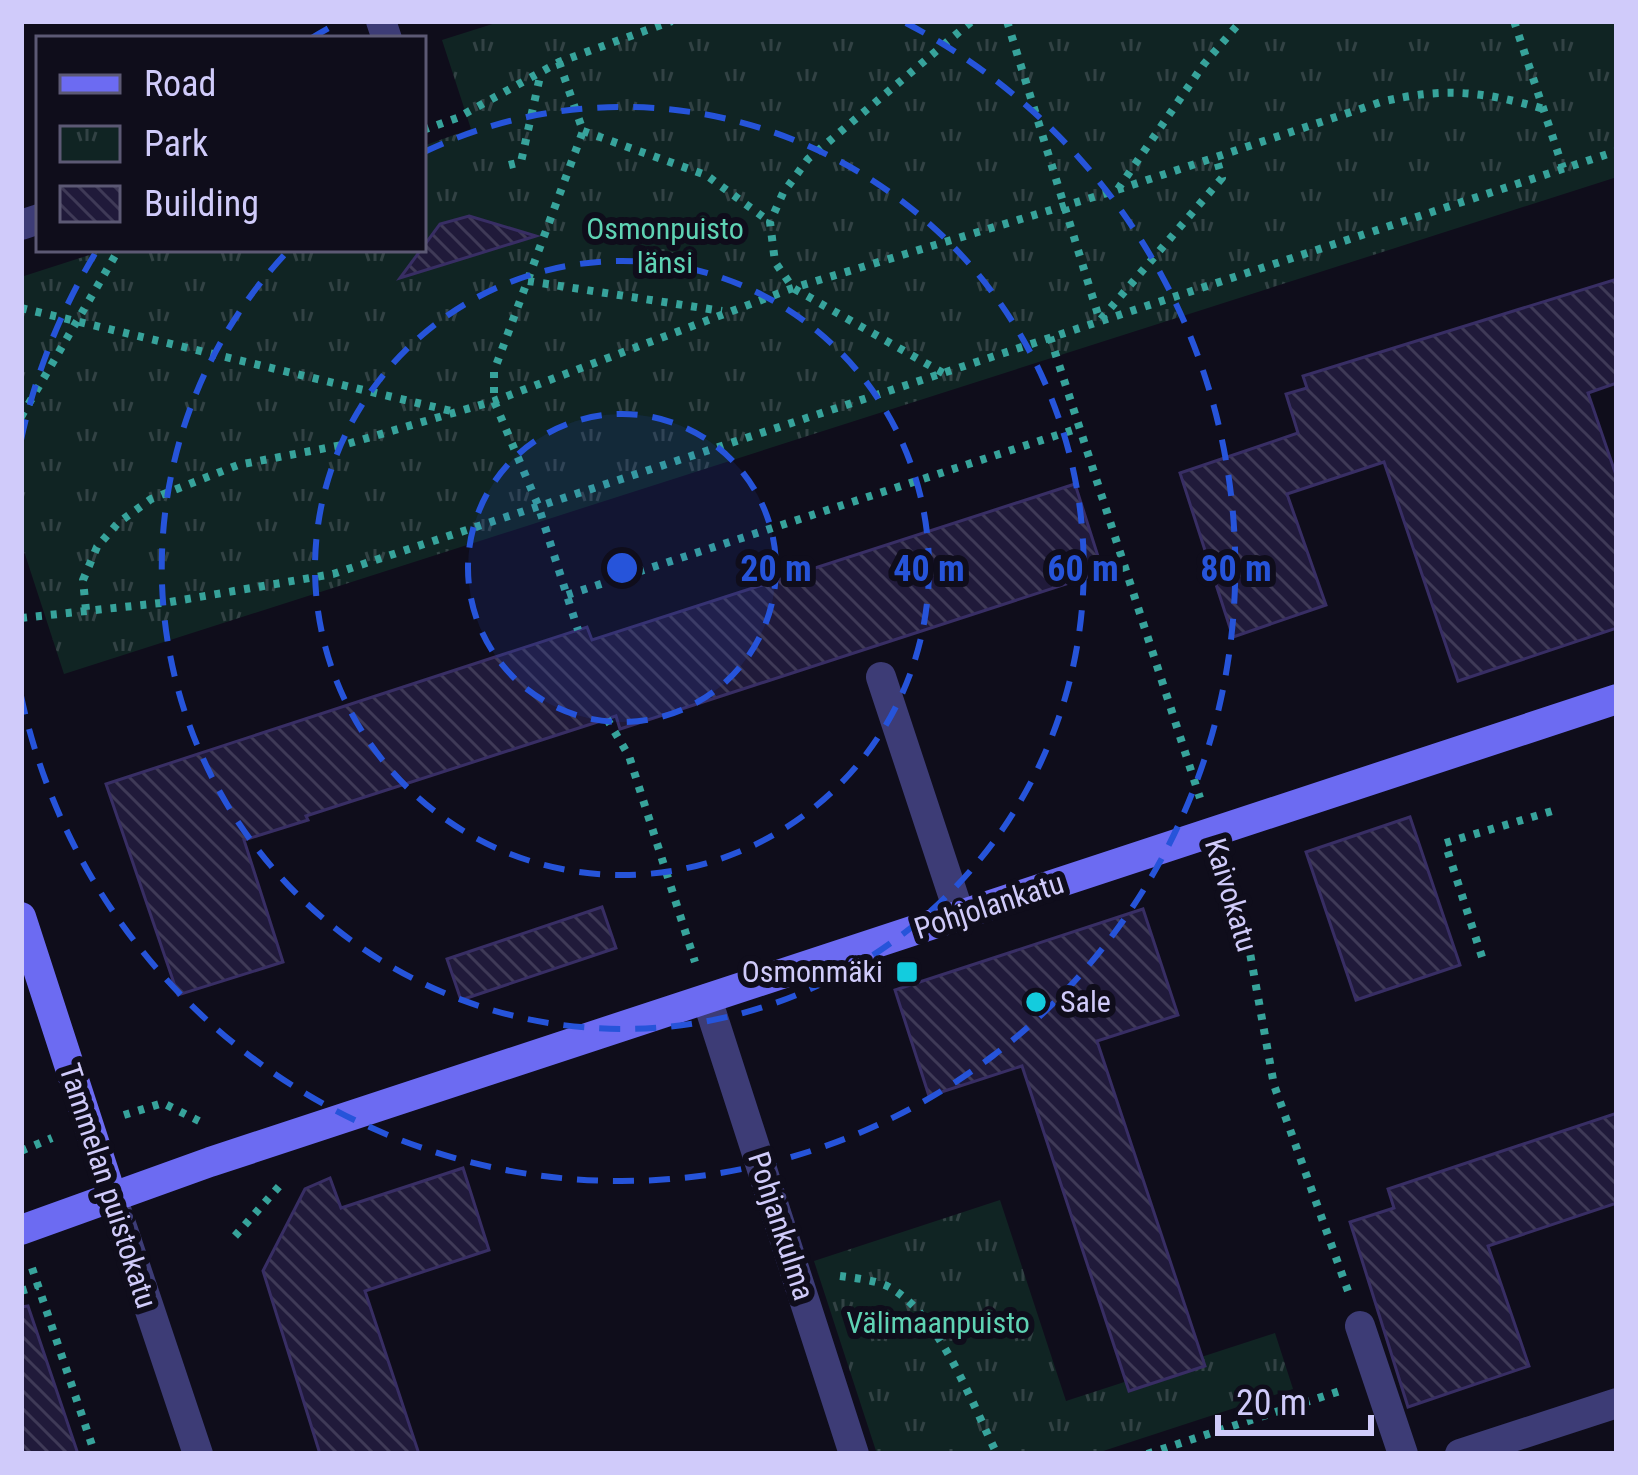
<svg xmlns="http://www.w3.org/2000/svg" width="1638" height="1475" font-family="'Roboto Condensed',sans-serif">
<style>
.park{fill:url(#park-tufts)}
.building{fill:url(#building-back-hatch);stroke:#382e64;stroke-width:3}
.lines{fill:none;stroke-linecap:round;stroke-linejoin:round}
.path{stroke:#37a39b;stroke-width:8;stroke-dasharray:6 9;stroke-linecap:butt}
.service{stroke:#3d3c76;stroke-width:30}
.minor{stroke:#3d3c76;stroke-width:30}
.secondary{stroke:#6c6bf2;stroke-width:30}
.ring{fill:none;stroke:#2654da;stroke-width:6;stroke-dasharray:21 15}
.poi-dot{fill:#13ccde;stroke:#0f0d1b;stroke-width:4.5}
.labels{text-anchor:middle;stroke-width:12;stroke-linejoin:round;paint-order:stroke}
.park-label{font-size:30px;fill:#5fd3b4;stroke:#0f0d1b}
.street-label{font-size:30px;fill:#d0cbfa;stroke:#0f0d1b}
.poi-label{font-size:30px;fill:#d0cbfa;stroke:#0f0d1b;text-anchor:end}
.centre{fill:#2654da;stroke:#0f0d1b;stroke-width:6}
.ring-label{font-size:36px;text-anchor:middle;font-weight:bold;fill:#2654da;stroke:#0f0d1b;stroke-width:12;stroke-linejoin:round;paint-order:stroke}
</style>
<defs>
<pattern id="park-tufts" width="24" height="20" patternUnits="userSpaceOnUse" patternTransform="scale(3)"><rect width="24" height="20" fill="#102423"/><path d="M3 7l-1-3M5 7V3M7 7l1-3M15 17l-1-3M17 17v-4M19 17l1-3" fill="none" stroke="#324244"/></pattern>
<pattern id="building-back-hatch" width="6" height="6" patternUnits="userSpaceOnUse" patternTransform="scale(3)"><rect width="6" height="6" fill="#201a3a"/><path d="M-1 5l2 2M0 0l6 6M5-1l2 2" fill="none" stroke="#3f3a57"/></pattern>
</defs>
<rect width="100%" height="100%" fill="#0f0d1b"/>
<!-- park -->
<g class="park">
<path d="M502 21H1617V177L64 674 21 542V277L108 249H423V146L471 129 442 40Z"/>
<path d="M1000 1200 1066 1401 1275 1333 1293 1389 1094 1454H877L814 1261Z"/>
</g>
<!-- building -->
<g class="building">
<path d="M469 216 536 236 400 278 440 224Z"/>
<path d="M1617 279V383L1588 393 1617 478V628L1458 681 1384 462 1287 494 1326 605 1233 637 1180 473 1298 433 1286 394 1307 388 1303 376Z"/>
<path d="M1075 484 1103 572 620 729 616 716 306 816 308 820 244 840 283 962 178 995 106 784 587 627 592 640Z"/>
<path d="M1410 817 1460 965 1356 1000 1306 852Z"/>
<path d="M602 907 616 948 461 1000 447 959Z"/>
<path d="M1143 909 1178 1015 1097 1041 1205 1366 1129 1391 1022 1066 929 1096 895 990Z"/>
<path d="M1617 1113V1203L1488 1246 1529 1366 1408 1407 1350 1222 1394 1208 1388 1189Z"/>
<path d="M463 1168 489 1250 365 1291 419 1454H320L263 1271 305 1189 330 1178 341 1208Z"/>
<path d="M28 1306 78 1454H21V1307Z"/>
</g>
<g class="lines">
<!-- path -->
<g class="path">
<path d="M1007 21 1100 321"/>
<path d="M1514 21 1563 168"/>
<path d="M559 62 583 131 494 371V401L538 505 578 630"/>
<path d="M423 130 457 118 559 62 672 21"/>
<path d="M583 131 706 175 770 222"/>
<path d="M509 165 521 162 541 72"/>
<path d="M1118 189 1204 64 1241 21"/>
<path d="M528 281 722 311"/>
<path d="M21 308 451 411"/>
<path d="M1101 319 1222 178 1216 157"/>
<path d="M1050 337 1200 798"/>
<path d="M943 373 793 288 775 262 770 222 783 193 808 159 972 21"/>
<path d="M21 417 119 249"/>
<path d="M567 595 1079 428"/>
<path d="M86 610 83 580 97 547 118 523 151 499 238 465 347 444 494 401 793 288 1117 190 1381 102C1443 87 1482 91 1544 109"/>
<path d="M21 618 170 602 333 574 1617 151"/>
<path d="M607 719 629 756 695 962"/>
<path d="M1224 869 1248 942 1274 1085 1348 1291"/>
<path d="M1482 957 1445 843 1559 809"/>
<path d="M124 1115 163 1103 199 1121"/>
<path d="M21 1151 52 1138"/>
<path d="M235 1236 283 1182"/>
<path d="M32 1268 95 1454"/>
<path d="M840 1276C855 1278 874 1280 887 1286 939 1312 972 1404 997 1454"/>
<path d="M21 1291 38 1286"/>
<path d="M1147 1454 1340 1391"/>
</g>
<!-- service -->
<g class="service">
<path d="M881 677 960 916"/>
<path d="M1360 1326 1403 1454"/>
</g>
<!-- minor -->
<g class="minor">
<path d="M381 21 387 39"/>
<path d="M21 225 39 219"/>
<path d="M707 999 854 1454"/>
<path d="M112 1197 198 1454"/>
<path d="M1460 1454 1617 1403"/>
</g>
<!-- secondary -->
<g class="secondary">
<path d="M21 917 112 1197"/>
<path d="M21 1230 210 1162 1617 699"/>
</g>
</g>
<!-- distance rings -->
<circle cx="622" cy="568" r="154" fill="#2654da" fill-opacity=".12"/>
<g class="ring">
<circle cx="622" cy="568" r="154"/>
<circle cx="622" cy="568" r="307"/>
<path d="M424 152A461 461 0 1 1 288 251"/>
<path d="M21 440A614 614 0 0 1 96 252M310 39A614 614 0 0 1 338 23M906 23A614 614 0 1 1 21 696"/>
</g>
<!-- markers -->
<g class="poi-dot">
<rect x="895" y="960" width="24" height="24" rx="6"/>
<circle cx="1036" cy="1002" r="12"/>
</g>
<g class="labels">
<!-- park labels -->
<g class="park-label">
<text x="665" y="239">Osmonpuisto<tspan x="665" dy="34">länsi</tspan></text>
<text x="938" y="1333">Välimaanpuisto</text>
</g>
<!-- street labels -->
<g class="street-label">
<text transform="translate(1231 895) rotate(73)" y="10">Kaivokatu</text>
<text transform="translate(989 906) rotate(-18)" y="10">Pohjolankatu</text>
<text transform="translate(108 1186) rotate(72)" y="10">Tammelan puistokatu</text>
<text transform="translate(781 1226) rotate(72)" y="10">Pohjankulma</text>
</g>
<!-- poi labels -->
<g class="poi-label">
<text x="883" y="982">Osmonmäki</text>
<text x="1060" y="1012" text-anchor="start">Sale</text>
</g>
</g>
<circle cx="622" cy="568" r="18" class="centre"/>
<g class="ring-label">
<text x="776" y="581">20 m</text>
<text x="929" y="581">40 m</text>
<text x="1083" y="581">60 m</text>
<text x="1236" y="581">80 m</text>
</g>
<!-- border -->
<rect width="1638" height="1475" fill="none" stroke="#d0cbfa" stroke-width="48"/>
<!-- legend -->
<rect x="36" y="36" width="390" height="216" fill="#0f0d1b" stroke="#5c5974" stroke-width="3"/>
<rect x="60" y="75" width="60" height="18" fill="#6c6bf2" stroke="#5c5974" stroke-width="3"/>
<text x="144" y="96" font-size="36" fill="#d0cbfa">Road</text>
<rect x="60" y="126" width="60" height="36" fill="url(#park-tufts)" stroke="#5c5974" stroke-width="3"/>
<text x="144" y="156" font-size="36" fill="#d0cbfa">Park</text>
<rect x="60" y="186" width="60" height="36" fill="url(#building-back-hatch)" stroke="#5c5974" stroke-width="3"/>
<text x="144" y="216" font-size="36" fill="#d0cbfa">Building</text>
<!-- scale -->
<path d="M1218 1415v18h153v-18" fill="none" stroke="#d0cbfa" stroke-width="6"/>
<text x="1236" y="1415" font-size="36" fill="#d0cbfa" stroke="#0f0d1b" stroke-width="9" paint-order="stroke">20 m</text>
</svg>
